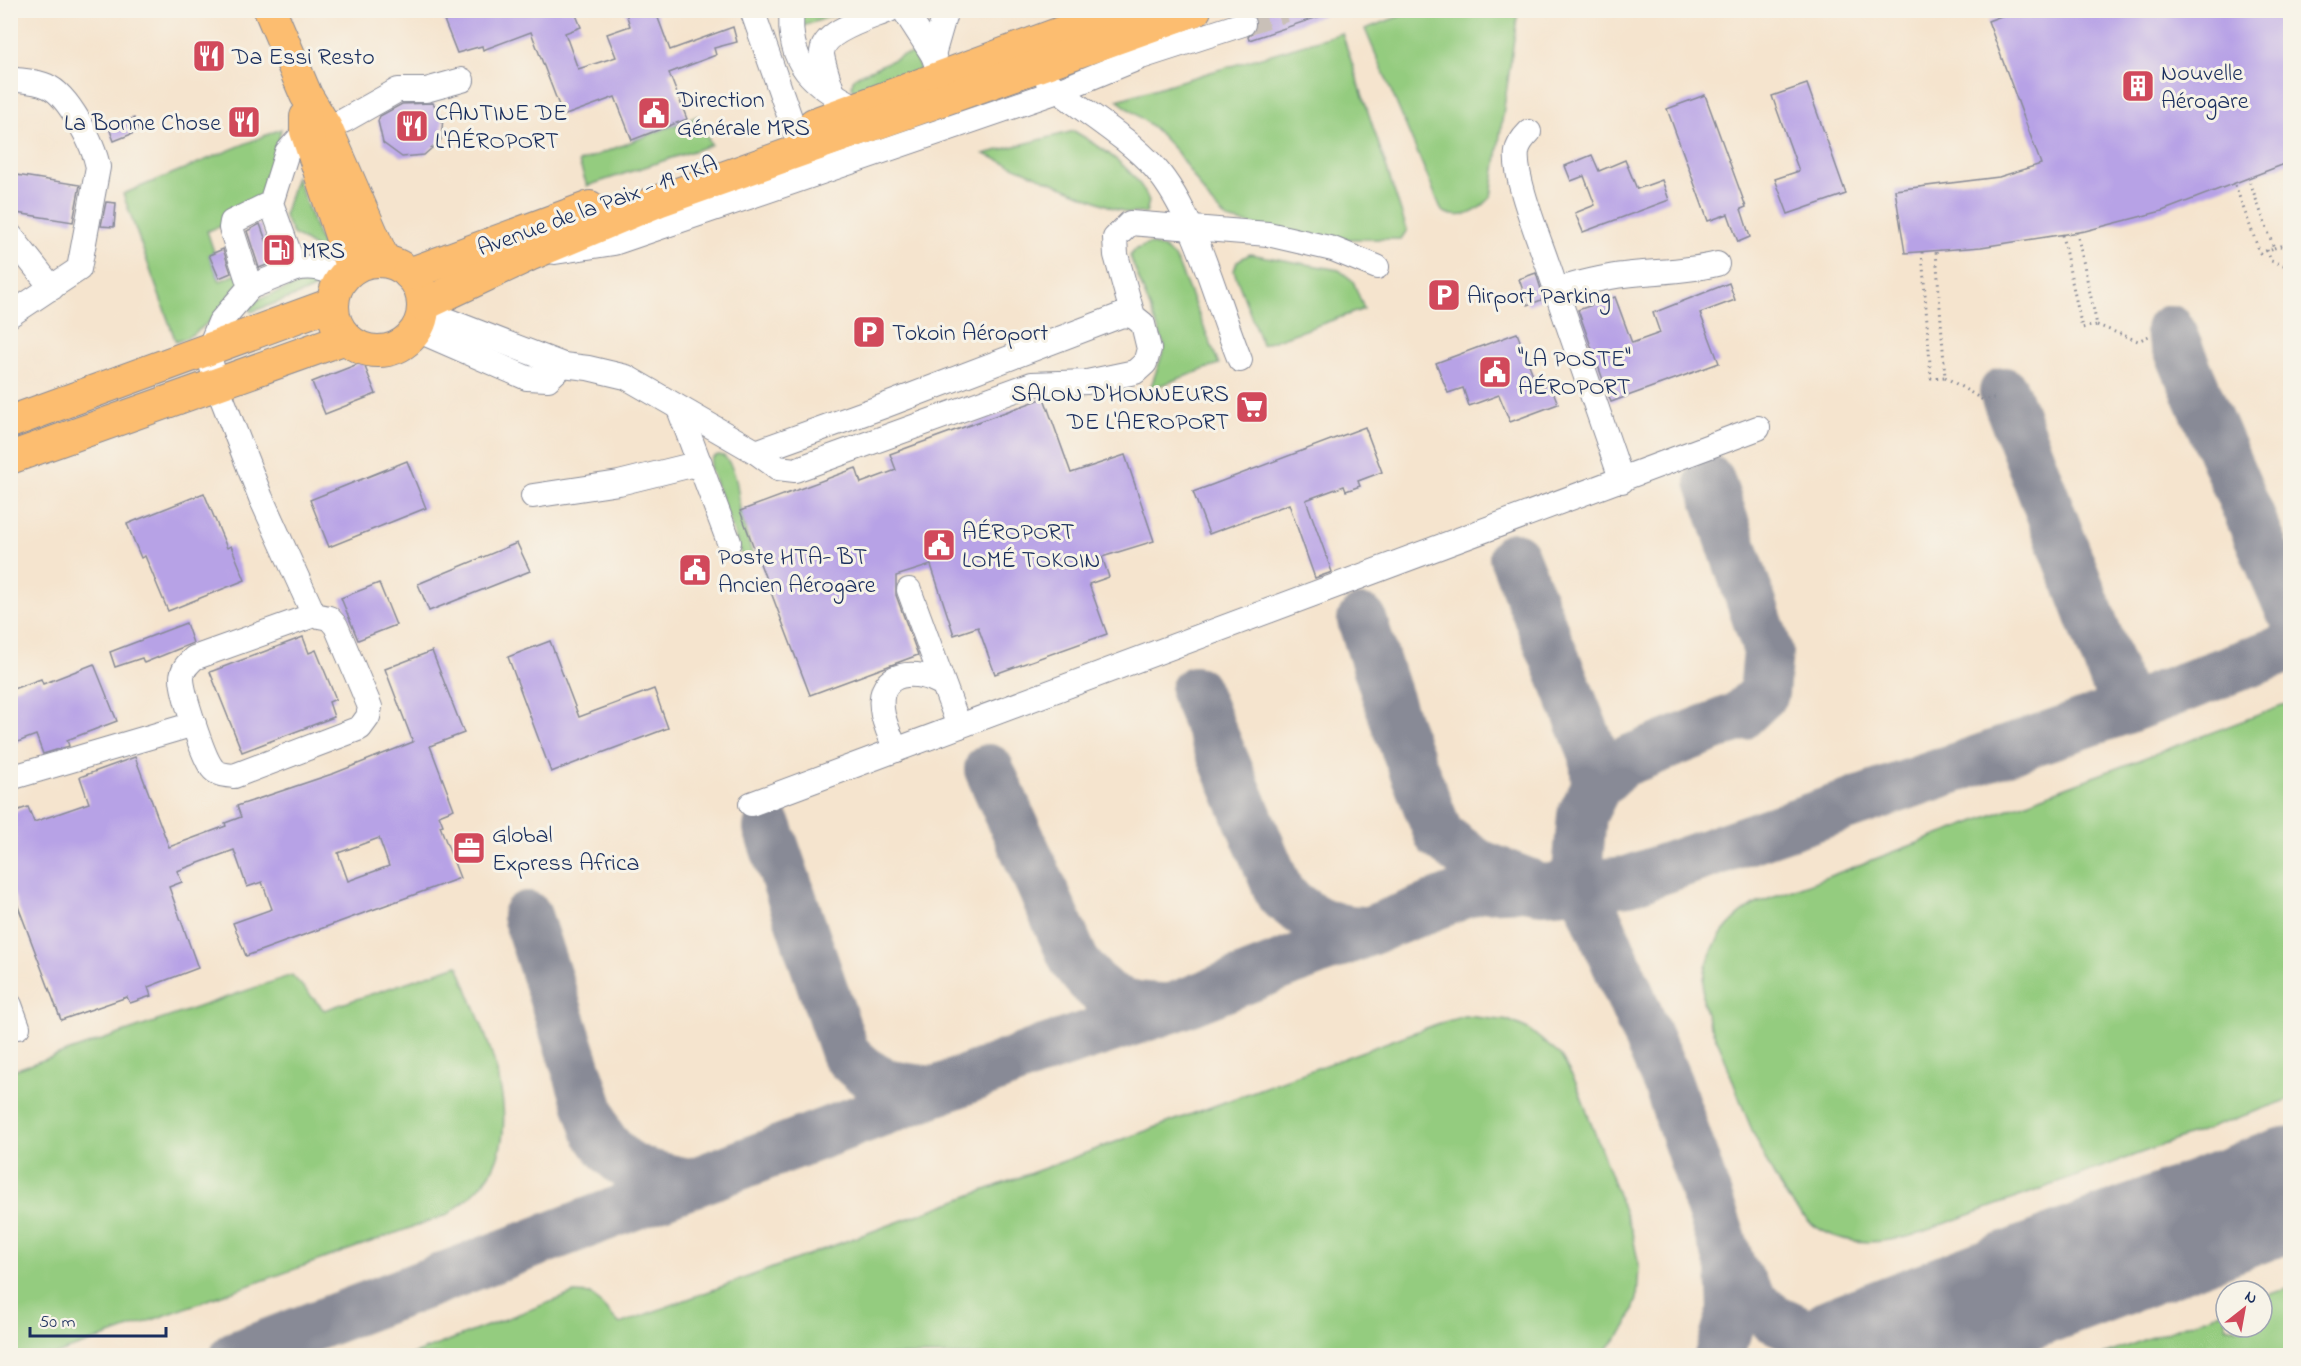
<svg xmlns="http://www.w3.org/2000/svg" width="2301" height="1366" font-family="'Indie Flower',sans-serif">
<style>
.green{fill:#94cc7f;stroke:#587e6e;stroke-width:1.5}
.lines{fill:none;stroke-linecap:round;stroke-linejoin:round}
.taxiway{stroke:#888a96;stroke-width:50}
.runway{stroke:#888a96;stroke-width:123}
.building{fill:#b7a2e6;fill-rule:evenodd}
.minor-tunnel{stroke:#c9c0b8;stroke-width:24;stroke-dasharray:24 12;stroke-linecap:butt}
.minor-casing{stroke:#888a96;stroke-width:26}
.major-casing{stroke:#888a96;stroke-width:34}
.path{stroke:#888a96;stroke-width:3;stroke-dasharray:1.5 4.5;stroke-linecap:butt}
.minor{stroke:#fff;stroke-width:24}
.major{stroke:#fcbd6f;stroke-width:32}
.labels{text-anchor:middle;stroke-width:6;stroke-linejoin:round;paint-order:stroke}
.poi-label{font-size:24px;fill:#1b2f5e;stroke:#f7f3e8;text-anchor:start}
.street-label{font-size:24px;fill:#1b2f5e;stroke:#f7f3e8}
</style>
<rect width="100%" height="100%" fill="#f7f3e8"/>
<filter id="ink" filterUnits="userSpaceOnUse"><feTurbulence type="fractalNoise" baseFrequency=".0167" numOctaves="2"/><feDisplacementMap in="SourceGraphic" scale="12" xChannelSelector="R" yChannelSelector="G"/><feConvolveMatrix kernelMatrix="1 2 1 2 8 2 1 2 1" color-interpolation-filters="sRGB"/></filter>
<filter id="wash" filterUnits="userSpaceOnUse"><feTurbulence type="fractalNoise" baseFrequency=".008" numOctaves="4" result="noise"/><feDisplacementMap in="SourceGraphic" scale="24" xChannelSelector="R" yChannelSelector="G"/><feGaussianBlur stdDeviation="1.35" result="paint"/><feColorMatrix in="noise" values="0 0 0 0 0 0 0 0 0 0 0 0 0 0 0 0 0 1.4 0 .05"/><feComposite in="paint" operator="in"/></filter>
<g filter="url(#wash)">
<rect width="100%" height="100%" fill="#f5e4ce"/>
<!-- green -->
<g class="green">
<path d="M801 11H846L797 28Z"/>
<path d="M1414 11H1518L1491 197C1478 212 1462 222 1442 211L1365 29Z"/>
<path d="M1342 33 1407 230 1401 239H1341L1300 236 1227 219 1211 203 1177 152 1154 128 1117 100Z"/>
<path d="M913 54 924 77 855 93C851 87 851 83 855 77L903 55Z"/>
<path d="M698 116 711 145 587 186 579 162Z"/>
<path d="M281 129 268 193 243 219 207 231 214 252 209 255 220 281 237 274 240 281C222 306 207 332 176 342L123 194Z"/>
<path d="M1074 131C1101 147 1137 170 1149 201L1146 213H1128L1111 207 984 154Z"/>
<path d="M296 176 325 254 293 234 284 216Z"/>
<path d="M1149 244 1164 248 1176 259 1219 364 1150 389 1165 347 1130 256 1134 250Z"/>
<path d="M1250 254 1339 270 1353 281 1364 309 1262 345 1234 271 1237 261Z"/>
<path d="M311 280 318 285 314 289 251 312 250 309 259 299Z"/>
<path d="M718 455 724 456C738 471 738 492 740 510 743 526 749 542 753 557L744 561 710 467 712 458Z"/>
<path d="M2290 703V1099L1911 1236C1881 1243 1851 1246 1823 1231 1773 1205 1741 1102 1722 1051 1716 1036 1704 1016 1703 1000 1701 958 1721 922 1758 903Z"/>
<path d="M458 965C480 1026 526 1109 491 1172 481 1189 463 1202 449 1214L54 1355H11V1071L292 975 324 1010Z"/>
<path d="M1465 1016 1510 1021 1528 1029 1560 1055 1576 1083 1632 1232 1639 1266 1637 1299 1627 1326 1602 1355H411L574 1293 591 1294 620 1324 1437 1024Z"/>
<path d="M2290 1287V1355H2103L2226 1310V1327H2262V1297Z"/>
</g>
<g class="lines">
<!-- taxiway -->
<g class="taxiway">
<path d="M2170 330 2290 610"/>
<path d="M2004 392 2126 709"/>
<path d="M1710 481 1768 651 1764 693 1740 716 1621 763 1596 787 1582 815 1577 872 1668 1084 1731 1267 1753 1302 1773 1318 1821 1340 1857 1342 1897 1335"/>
<path d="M1514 557 1594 755 1596 787"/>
<path d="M1362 620 1396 724 1439 835 1476 863 1528 883"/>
<path d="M1195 691 1280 894C1305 916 1327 930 1362 931"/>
<path d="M989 769 1075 962C1104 1000 1121 1008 1169 1008"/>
<path d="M768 828 845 1053C877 1087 892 1087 937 1091"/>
<path d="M527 916 597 1132C622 1172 645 1174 689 1183"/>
<path d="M235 1356 1044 1050 1172 1008 1479 888 1523 886 1542 889 1628 881 2126 709 2290 647"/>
<path d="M1719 1356 1733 1310 1731 1267"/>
</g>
<!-- runway -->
<path class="runway" d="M1846 1356 2290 1188"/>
</g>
<g id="blocks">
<!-- building -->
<g class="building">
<path d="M440 10H574L581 27 565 33 578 69 616 57 607 34 630 26 625 10H655L670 50 733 27 737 42 714 48 716 55 669 73 687 119 632 140 615 97 563 116 531 32 483 50 482 46 457 53Z"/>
<path d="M1247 10H1330V13L1249 40 1248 37 1257 28V20Z"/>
<path d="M2017 10H2290V162L2162 211 2085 231 1981 247 1905 253 1895 190 1999 177 2041 164 1988 21Z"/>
<path d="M1807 84 1846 194 1788 214 1775 179 1799 171 1772 96Z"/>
<path d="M1705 95 1746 207 1741 209 1750 237 1738 242 1728 214 1708 221 1667 109Z"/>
<path d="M433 103 443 118 441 140 424 155 402 157 383 143 378 121 380 116 402 104Z"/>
<path d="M134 118 139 131 114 141 109 128Z"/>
<path d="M1592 155 1599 171 1625 160 1637 189 1662 180 1669 200 1583 232 1575 213 1595 205 1584 176 1571 181 1565 166Z"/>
<path d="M10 174 80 185 73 222 10 212Z"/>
<path d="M106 202 116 203 114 227 101 226Z"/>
<path d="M260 224 274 262 259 268 247 231Z"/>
<path d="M223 249 231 273 219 278 209 255Z"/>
<path d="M1536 273 1544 299 1528 305 1519 279Z"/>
<path d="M1729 283 1735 300 1700 313 1719 363 1611 402 1578 310 1615 297 1632 343 1660 333 1653 313Z"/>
<path d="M1517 333 1538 388 1550 383 1558 404 1510 422 1499 395 1469 406 1463 388 1448 393 1436 363Z"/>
<path d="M363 362 376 394 325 414 312 382Z"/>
<path d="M1044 398 1071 473 1125 455 1154 541 1102 557 1109 577 1089 584 1107 634 995 674 978 627 954 635 931 565 896 576V595L918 655 810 695 740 511 856 468 861 483 896 470 890 454Z"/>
<path d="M1365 427 1382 472 1358 481 1360 486 1346 491 1344 486 1306 500 1332 572 1315 578 1289 504 1209 534 1193 492Z"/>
<path d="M407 461 426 508 329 547 310 500Z"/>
<path d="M204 493 227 548 231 546 245 580 168 611 145 556 141 558 127 524Z"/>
<path d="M517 543 530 571 429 611 418 584Z"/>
<path d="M379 583 396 625 358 640 341 598Z"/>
<path d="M186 623 193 643 144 663 142 658 115 667 110 652Z"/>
<path d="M303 637 309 653 316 650 336 699 329 702 334 717 242 752 210 672Z"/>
<path d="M550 641 579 717 654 689 668 728 551 772 508 657Z"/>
<path d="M432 651 464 733 430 746 454 809 439 815 443 825 440 826 460 878 246 956 233 923 272 909 262 882 247 887 234 850 177 871 182 882 169 887 198 968 148 987 151 996 130 1003 127 997 61 1020 10 885V813L28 807 34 822 89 803 80 777 135 757 169 847 226 826 225 823 241 817 237 806 335 773 413 742 385 669ZM379 838 389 866 348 881 338 853Z"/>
<path d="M94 664 117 721 67 740 69 746 43 754 36 735 10 745V690L41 679 43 684Z"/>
</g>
</g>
</g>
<g filter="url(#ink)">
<use href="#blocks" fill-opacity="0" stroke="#888a96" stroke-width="1.5"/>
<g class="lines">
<!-- minor-tunnel -->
<path class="minor-tunnel" d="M1243 24 1285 10"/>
<!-- minor casing -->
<g class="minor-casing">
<g id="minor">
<path d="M752 10 795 132"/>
<path d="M792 10C786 64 814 86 858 108"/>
<path d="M904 10 933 55 947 93"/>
<path d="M933 55 946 10"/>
<path d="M10 79C22 81 37 81 47 86 69 95 94 146 98 167L79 269 10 315"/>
<path d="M1048 82C1083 112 1124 134 1155 168 1196 215 1216 302 1240 360"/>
<path d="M834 96C830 83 824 68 822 55 820 31 871 18 889 10"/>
<path d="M326 128 345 120 398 90H426L462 80"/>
<path d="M1529 132C1523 138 1518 144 1517 152 1513 181 1547 257 1556 290L1622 481"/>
<path d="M271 203 232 222 231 228 250 287 220 322 208 351 216 383 261 498 314 615"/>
<path d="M10 235 52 288"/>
<path d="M555 252 614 243 1058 91 1141 57 1243 24"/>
<path d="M295 269C314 265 325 269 342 278"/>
<path d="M250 287 295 269 271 203 287 152 306 131"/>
<path d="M1556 290C1578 284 1601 277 1624 275 1656 271 1686 272 1717 264"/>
<path d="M423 311 563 365 588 368 626 377 756 452 778 468 795 470 1032 384 1087 382 1135 372 1145 363 1149 349 1143 324 1133 316 1116 255 1115 238 1130 223 1268 234 1333 249 1377 267"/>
<path d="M417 330 527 378 548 379 563 365"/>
<path d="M679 409 729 542"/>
<path d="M756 452 884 406 1122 315 1133 316"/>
<path d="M533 496 619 483 700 463"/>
<path d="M909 590 959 726"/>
<path d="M314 615 329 618 336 626 370 707 368 717 360 728 234 776C226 775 217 775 212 768 203 757 182 692 182 678 182 669 188 664 194 658Z"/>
<path d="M896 750C891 737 883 722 882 709 877 669 918 669 943 684"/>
<path d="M10 778 194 724"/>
<path d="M751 804 1758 428"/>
<path d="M10 1005 18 1027"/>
</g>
</g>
<!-- major casing -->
<g class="major-casing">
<g id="major">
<path d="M270 10 306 95 326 128 384 261"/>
<path d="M306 117V131L352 269"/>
<path d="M814 124 1123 10"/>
<circle cx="378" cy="306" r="45"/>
<path d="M409 274 590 207"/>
<path d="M423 305 529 255 658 201 1195 10"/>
<path d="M10 422 332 304"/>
<path d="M10 458 346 338"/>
</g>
</g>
<!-- path -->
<g class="path">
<path d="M2235 185 2260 253 2274 248 2249 180"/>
<path d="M2062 235 2082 328 2097 325 2077 233"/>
<path d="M2274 248 2280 246 2290 248"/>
<path d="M2267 250 2271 261 2290 267"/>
<path d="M1922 252 1931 378 1945 377 1936 251"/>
<path d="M2097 325 2138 341 2149 336"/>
<path d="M1945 377 1983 400 1994 398"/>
</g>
<!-- minor -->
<use href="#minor" class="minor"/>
<!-- major -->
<use href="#major" class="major"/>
</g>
</g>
<!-- icons -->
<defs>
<g id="restaurant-square" transform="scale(1.725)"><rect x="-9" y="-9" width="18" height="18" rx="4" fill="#d1495b" stroke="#f7f3e8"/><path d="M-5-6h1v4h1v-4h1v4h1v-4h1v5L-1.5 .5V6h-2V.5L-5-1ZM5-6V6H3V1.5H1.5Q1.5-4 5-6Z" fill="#fff"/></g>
<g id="building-square" transform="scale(1.725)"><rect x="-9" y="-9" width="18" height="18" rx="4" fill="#d1495b" stroke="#f7f3e8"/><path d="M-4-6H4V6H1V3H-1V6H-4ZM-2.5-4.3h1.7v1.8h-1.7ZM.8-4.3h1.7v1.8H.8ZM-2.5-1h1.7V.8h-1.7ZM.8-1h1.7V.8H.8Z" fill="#fff"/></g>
<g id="civic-square" transform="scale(1.725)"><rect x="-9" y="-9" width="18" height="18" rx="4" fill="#d1495b" stroke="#f7f3e8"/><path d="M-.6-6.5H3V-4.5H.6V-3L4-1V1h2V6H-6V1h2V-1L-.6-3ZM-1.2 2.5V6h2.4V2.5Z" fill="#fff"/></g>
<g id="fuel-square" transform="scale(1.725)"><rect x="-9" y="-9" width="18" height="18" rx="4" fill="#d1495b" stroke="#f7f3e8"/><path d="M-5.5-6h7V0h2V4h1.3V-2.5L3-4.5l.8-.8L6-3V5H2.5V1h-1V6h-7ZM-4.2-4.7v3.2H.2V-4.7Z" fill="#fff"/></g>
<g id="parking-square" transform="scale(1.725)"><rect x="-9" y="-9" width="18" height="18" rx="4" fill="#d1495b" stroke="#f7f3e8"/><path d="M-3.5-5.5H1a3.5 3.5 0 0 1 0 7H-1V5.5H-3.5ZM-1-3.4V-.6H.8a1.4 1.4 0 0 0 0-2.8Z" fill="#fff"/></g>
<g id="supermarket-square" transform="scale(1.725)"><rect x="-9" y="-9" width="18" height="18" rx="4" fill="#d1495b" stroke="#f7f3e8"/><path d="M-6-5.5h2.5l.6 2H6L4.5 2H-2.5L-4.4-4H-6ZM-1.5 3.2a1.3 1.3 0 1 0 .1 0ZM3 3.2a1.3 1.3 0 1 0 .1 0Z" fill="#fff"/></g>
<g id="office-square" transform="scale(1.725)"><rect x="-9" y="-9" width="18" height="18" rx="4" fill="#d1495b" stroke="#f7f3e8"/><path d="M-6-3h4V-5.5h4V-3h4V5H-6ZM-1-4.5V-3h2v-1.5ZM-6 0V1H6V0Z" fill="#fff"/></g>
</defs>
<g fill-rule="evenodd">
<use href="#restaurant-square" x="209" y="56"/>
<use href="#building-square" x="2138" y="86"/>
<use href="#civic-square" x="654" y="113"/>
<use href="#restaurant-square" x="244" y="122"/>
<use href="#restaurant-square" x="412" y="126"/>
<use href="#fuel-square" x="279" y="250"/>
<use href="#parking-square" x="1444" y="295"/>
<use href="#parking-square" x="869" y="332"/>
<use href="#civic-square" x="1495" y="372"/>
<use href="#supermarket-square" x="1252" y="407"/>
<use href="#civic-square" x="939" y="545"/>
<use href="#civic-square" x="695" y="570"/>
<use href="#office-square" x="469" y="848"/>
</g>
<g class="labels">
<!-- poi labels -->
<g class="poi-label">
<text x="232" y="64">Da Essi Resto</text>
<text x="2161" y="80">Nouvelle<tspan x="2161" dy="28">Aérogare</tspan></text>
<text x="677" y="107">Direction<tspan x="677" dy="28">Générale MRS</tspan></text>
<text x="435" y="120">CANTINE DE<tspan x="435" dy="28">L'AÉROPORT</tspan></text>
<text x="221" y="130" text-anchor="end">La Bonne Chose</text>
<text x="302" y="258">MRS</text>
<text x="1467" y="303">Airport Parking</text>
<text x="892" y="340">Tokoin Aéroport</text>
<text x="1518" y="366">"LA POSTE"<tspan x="1518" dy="28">AÉROPORT</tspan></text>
<text x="1229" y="401" text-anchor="end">SALON D'HONNEURS<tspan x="1229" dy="28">DE L'AEROPORT</tspan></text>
<text x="962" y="539">AÉROPORT<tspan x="962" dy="28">LOMÉ TOKOIN</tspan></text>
<text x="718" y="564">Poste HTA- BT<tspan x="718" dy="28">Ancien Aérogare</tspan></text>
<text x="492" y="842">Global<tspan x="492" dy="28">Express Africa</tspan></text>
</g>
<!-- street labels -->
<g class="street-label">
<text transform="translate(597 205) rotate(-20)" y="8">Avenue de la Paix - 19 TKA</text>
</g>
</g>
<!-- margin -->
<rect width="2301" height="1366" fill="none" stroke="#f7f3e8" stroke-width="36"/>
<!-- north arrow -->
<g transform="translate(2244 1309) rotate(31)"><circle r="28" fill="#f7f3e8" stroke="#9fa5b1" stroke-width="1.5"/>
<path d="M0-4.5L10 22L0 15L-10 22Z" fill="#d1495b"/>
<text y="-9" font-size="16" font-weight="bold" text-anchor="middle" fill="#1b2f5e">N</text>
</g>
<!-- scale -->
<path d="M30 1327v9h136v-9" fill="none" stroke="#1b2f5e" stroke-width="3"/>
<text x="39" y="1327" font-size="18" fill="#1b2f5e" stroke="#f7f3e8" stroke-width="4.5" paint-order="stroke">50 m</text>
</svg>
